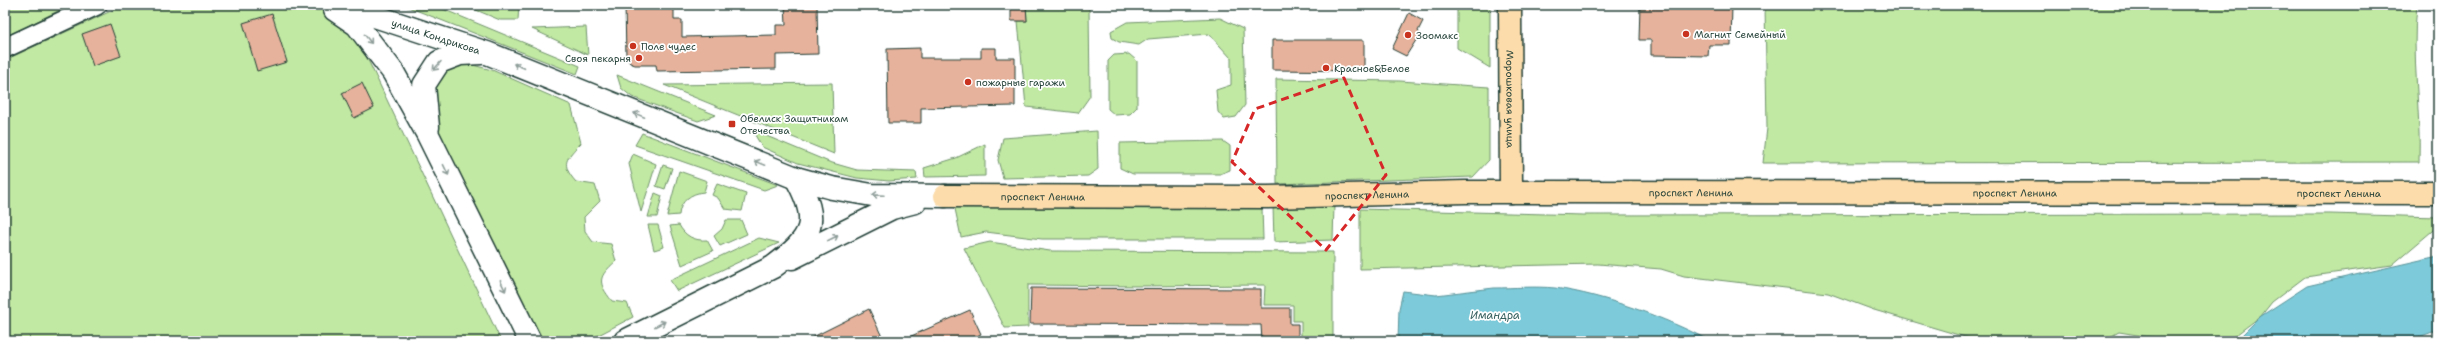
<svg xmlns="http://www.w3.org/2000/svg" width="2443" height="346" font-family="'Shantell Sans',sans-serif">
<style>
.green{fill:#c2e9a3;stroke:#70936c}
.water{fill:#7dcbda;stroke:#579298}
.building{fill:#e7b29c;stroke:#1f3d34}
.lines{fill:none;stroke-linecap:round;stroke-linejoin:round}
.street-casing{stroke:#1f3d34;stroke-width:22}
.secondary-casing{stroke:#1f3d34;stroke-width:25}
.primary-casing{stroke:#1f3d34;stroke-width:25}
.street{stroke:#fff;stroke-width:19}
.secondary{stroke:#fff;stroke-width:22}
.primary{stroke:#fcdcab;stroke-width:22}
.oneway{stroke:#8f9e9a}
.marked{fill:none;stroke:#d62828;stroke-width:3;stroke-dasharray:8 5;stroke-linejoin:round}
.poi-dot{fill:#c8321e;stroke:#fff;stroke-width:1.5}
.labels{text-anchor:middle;stroke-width:3.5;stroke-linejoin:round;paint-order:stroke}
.poi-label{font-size:10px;fill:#1f3d34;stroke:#fff;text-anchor:start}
.street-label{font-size:10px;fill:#1f3d34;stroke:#fff}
.water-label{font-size:11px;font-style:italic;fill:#36605e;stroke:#fff}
</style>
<rect width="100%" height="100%" fill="#fff"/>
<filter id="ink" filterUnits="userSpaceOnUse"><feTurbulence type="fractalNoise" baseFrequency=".025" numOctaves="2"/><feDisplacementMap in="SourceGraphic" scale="8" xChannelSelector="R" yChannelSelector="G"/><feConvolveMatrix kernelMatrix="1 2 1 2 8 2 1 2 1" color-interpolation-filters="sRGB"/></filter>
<g filter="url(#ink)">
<!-- green -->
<g class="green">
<path d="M5 5H70L5 37Z"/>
<path d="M124 5H313L337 14 356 37 370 64 501 341H5V60Z"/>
<path d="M403 5H433L580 66 577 74Z"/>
<path d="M464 5H519L518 20H500Z"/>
<path d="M1026 5H1089L1090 96 1078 113 1026 107 1018 21H1027Z"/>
<path d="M1457 5H1490V68L1457 48Z"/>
<path d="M1765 5H2417C2411 58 2421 109 2419 162L1763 163 1767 128Z"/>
<path d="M1220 18 1243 29 1245 105 1236 117 1224 119 1218 112 1216 90 1231 85V58L1209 34 1148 39 1139 45 1119 42 1112 38 1111 31 1127 22Z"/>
<path d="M586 27 588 55 532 29Z"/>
<path d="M1129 54 1137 61V107L1130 114 1115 115 1108 109V61L1114 55Z"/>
<path d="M461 62 492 70 571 105 581 143C566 158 560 164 576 182L595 185 600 201 584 217 585 231 593 242 611 244 616 261C598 277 597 282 612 301L627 303 633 317 587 341H539L430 112C433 81 433 78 461 62Z"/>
<path d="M617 75 716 115 698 121 632 97 621 88Z"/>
<path d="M1276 79 1400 81 1489 87V160L1473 177 1277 184Z"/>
<path d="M832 83 834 154 664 85Z"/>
<path d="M752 130 829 162 857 170 916 172 917 179 889 181 857 178 798 163 762 147Z"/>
<path d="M1097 131 1098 169 1088 176 1003 178 998 160 1003 138Z"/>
<path d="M642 133 778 185 764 190 635 145Z"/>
<path d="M1223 141 1230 146V170L1220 174H1133L1120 168V143Z"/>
<path d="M985 144V176L925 177 924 168 956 158Z"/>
<path d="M633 154 656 164 641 212 629 164Z"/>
<path d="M663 165 672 168 665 189 656 186Z"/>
<path d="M679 171 707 181 704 192C691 193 680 201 679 215L667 216Z"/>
<path d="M717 184 746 194 742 211 725 209 718 198 712 195Z"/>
<path d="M655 193 662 196 657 217H648Z"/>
<path d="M954 204 1262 208 1263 239H1042L986 232 961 237Z"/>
<path d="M1334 205 1333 240 1274 242 1273 206Z"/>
<path d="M1360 209 1583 215 2330 214 2438 217V226L2392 265 2305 277 2272 302 2261 316 2228 341H2174L2119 332 2102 341H1979L1874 310 1828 293 1684 276 1661 269 1598 264 1360 269Z"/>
<path d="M726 220H741L747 234 720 246 714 236 722 229Z"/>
<path d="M648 225H658L664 247 654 250Z"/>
<path d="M679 225C685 236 694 241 707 240L713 251 682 265 670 226Z"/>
<path d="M759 238 779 243 677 291 670 280Z"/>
<path d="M990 242 1050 251 1333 252V341H1301V321H1293V305H1264L1265 285 1140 286 1028 285V327L1005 328 964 248Z"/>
</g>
<!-- water -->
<g class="water">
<path d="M2438 256V330L2408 341H2236L2261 316 2307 286Z"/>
<path d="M1494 288C1514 288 1535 286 1555 288 1604 295 1667 318 1710 341H1398L1399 309 1403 291 1436 295Z"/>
</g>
<!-- building -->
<g class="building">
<path d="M625 5H674V20H682V37L776 35V25H786L785 5H817L818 54 776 55V69L657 71 656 65H635L630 63 626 57Z"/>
<path d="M1011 5H1026L1027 21H1011Z"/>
<path d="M1640 5H1732L1731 45H1709L1708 56 1651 55V40H1639Z"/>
<path d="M1409 13 1423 21 1418 31 1420 34 1406 56 1392 49Z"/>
<path d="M272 14 287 62 257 71 243 23Z"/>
<path d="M110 24 121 56 93 66 82 34Z"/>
<path d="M1272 40H1364V71L1272 70Z"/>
<path d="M920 48V58H981V48H996V58H1015V106L921 108V123H888L887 49Z"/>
<path d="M362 83 374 108 354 118 342 93Z"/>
<path d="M1031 288 1261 289V308H1290V324H1298V341H1262L1261 325 1030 324Z"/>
<path d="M869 309 884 341H805Z"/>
<path d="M970 310 981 334 966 341H900Z"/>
</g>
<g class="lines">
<!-- street casing -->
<g class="street-casing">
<path id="street" d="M5 48 97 5"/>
</g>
<!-- secondary casing -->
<g class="secondary-casing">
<g id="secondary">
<path id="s1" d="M341 5 487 53 796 178 832 188 872 195 945 196"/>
<path d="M335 10 357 25 393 72 428 135 530 341"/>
<path d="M428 127 424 85 439 62 460 54 481 53"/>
<path d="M792 258 892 208 915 202"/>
<path d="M625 341 773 267C813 237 821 223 796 178"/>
</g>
</g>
<!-- primary casing -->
<g class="primary-casing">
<g id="primary">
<path id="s2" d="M1510 5 1511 192"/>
<path id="s3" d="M945 196 1268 197 1465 192 2438 193"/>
</g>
</g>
<!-- street -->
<use href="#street" class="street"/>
<!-- secondary -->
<use href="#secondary" class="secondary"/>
<!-- primary -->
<use href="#primary" class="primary"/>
</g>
<!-- one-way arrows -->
<defs><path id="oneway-shaft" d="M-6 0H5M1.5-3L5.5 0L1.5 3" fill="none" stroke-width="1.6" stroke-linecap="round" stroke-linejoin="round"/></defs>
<g class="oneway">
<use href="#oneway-shaft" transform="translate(368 39) rotate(52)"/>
<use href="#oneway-shaft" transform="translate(437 66) rotate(132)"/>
<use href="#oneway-shaft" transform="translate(519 66) rotate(-157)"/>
<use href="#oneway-shaft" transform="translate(639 115) rotate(-158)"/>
<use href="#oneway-shaft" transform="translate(760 163) rotate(-158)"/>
<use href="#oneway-shaft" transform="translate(446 170) rotate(64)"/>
<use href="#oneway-shaft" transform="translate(878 195) rotate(-178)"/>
<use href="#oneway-shaft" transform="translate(833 238) rotate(-27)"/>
<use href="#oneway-shaft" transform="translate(503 286) rotate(64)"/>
<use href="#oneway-shaft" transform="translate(660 324) rotate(-27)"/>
</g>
</g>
<!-- marked area -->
<path class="marked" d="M1344 78 1386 175 1326 250 1232 162 1255 109Z"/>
<!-- markers -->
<g class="poi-dot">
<circle cx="1686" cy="34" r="4"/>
<circle cx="1408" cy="35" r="4"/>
<circle cx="633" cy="46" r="4"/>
<circle cx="639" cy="58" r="4"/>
<circle cx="1326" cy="68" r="4"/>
<circle cx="968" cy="82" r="4"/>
<rect x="728" y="120" width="8" height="8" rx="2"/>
</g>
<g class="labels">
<!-- poi labels -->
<g class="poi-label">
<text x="1694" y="38">Магнит Семейный</text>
<text x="1416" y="39">Зоомакс</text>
<text x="641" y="50">Поле чудес</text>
<text x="631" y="62" text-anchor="end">Своя пекарня</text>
<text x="1334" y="72">Красное&amp;Белое</text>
<text x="976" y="86">пожарные гаражи</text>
<text x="740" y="122">Обелиск Защитникам<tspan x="740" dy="12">Отечества</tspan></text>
</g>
<!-- street labels -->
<g class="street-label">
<text dy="4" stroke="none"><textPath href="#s1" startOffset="100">улица Кондрикова</textPath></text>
<text dy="4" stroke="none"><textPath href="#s2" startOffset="94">Морошковая улица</textPath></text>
<text dy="4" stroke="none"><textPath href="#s3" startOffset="746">проспект Ленина</textPath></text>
<text dy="4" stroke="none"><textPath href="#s3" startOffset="1070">проспект Ленина</textPath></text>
<text dy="4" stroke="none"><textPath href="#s3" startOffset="1394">проспект Ленина</textPath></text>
<text dy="4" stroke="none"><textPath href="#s3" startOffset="422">проспект Ленина</textPath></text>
<text dy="4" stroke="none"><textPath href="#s3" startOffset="98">проспект Ленина</textPath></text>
</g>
<!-- water labels -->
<g class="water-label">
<text x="1495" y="319">Имандра</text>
</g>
</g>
<!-- margin -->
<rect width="2443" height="346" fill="none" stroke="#fff" stroke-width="20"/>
<rect x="10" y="10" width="2423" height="326" fill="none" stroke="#1f3d34" stroke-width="1.5" filter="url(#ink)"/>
</svg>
